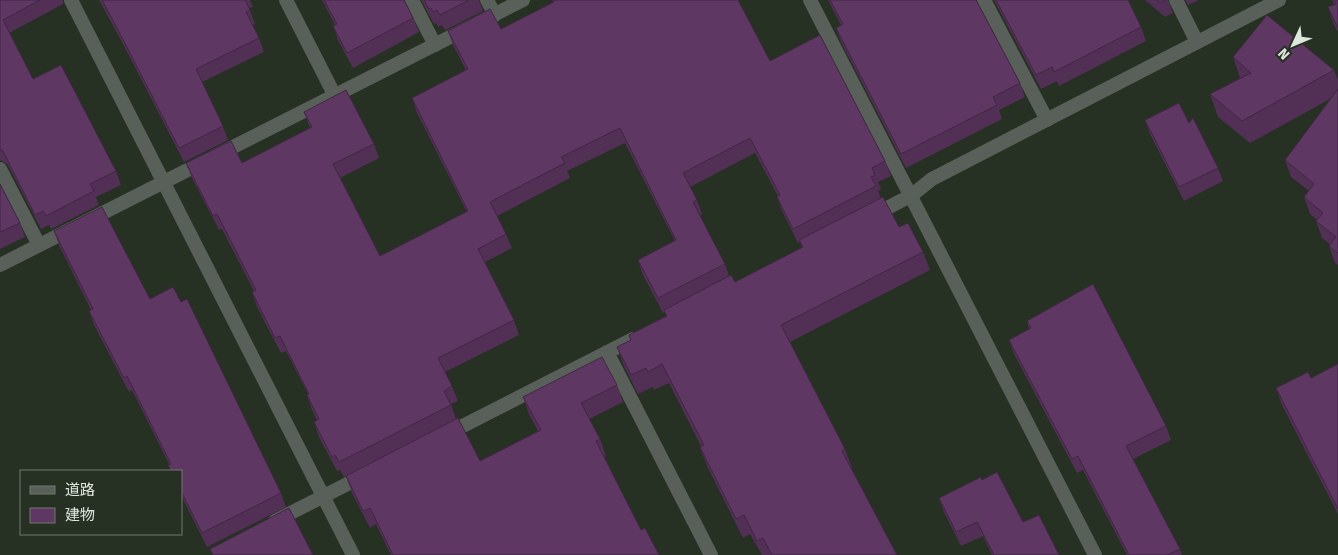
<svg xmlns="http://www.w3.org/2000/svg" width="1338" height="555" font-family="'Fira Sans','Noto Sans JP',sans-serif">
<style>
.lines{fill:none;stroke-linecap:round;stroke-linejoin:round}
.service{stroke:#595f59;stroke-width:14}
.minor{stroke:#595f59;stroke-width:14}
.wall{fill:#522f55;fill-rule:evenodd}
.building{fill:#5f3763;stroke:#422645}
</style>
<rect width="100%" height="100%" fill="#263124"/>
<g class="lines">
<!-- service -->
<g class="service">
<path d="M286 0 335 96"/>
<path d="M412 0 435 45"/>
<path d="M487 0 495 15"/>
<path d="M1176 0 1197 42"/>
</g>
<!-- minor -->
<g class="minor">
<path d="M71 0 353 555"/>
<path d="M810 0 1095 555"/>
<path d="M984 0 1047 120"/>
<path d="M0 169 39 245"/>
<path d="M872 216 912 195 932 179 1279 0"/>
<path d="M0 265 523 0"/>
<path d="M607 352 711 555"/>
<path d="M447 434 633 339"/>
<path d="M275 521 365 475"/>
</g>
</g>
<!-- wall -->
<g class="wall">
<path d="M0 0H63V4L9 33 33 79 116 171 121 185 96 197 99 205 51 229 49 225 41 229 8 165 1 160 0 161Z"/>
<path d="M99 0H250L253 7 249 8 255 24 253 25 259 38 264 52 202 82 223 126 228 140 184 162 122 42Z"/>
<path d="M322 0H404L413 18 419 32 353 68 338 40 333 26 335 25Z"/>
<path d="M421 0H479L483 11 445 30 442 25 438 27 436 23 434 24Z"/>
<path d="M552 0H738L770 61 885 161 891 176 878 182 881 189 878 191 881 199 899 227 923 252 930 270 790 342 845 449 852 468 851 469 897 555H762L750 534 743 538 707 466 700 447 701 446 669 383 654 390 653 387 638 394 624 366 617 347 631 340 629 335 666 316 665 312 663 313 643 275 638 260 675 241 625 143 567 171 570 178 497 216 506 234 512 248 485 262 514 320 519 335 445 372 452 386 458 401 451 404 456 419 480 461 538 431 529 414 523 397 617 385 623 402 589 419 600 439 606 456 604 457 641 530 659 555H391L376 524 370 528 352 493 346 476 344 477 340 470 337 471 319 437 314 422 317 420 312 410 307 395 308 394 286 351 281 353 257 307 252 292 254 291 222 229 219 230 192 178 186 163H242L310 128 304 112 374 144 379 158 340 178 380 256 467 212 417 113 412 98 466 70 453 45 448 31 501 29 553 2ZM755 153 778 196 777 197 782 211 798 243 800 242 802 248 735 282 729 276 725 264 700 216 702 214 697 200 690 187Z"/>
<path d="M828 0H976L1020 83 1025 97 999 110 1002 119 906 168 841 42 836 28 841 25Z"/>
<path d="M994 0H1128L1141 27 1146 41 1059 86 1057 81 1041 89Z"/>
<path d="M1145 0H1168L1173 13 1165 17Z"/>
<path d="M1185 0H1199L1188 5Z"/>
<path d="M1332 0H1338V32L1334 25 1328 7 1334 5Z"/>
<path d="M1233 57 1334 70 1338 80V265L1335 263 1329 246 1330 244 1322 238 1316 221 1317 220 1310 214 1304 197 1309 191 1291 177 1285 160 1330 99 1250 143 1218 117 1210 94 1240 78Z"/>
<path d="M1145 120 1189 123 1218 168 1223 181 1184 201 1150 134Z"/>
<path d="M0 184 20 223 25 237 0 249Z"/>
<path d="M54 231 150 299 281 493 286 507 207 547 181 495V471H170L168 465 169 464 132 390 129 392 94 325 89 311 91 310 59 245Z"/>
<path d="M1027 321 1166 426 1171 440 1133 459 1180 549 1182 555H1127L1083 470 1077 473 1014 354 1009 340 1029 329Z"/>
<path d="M1338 364V514L1282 405 1276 388 1311 378Z"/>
<path d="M982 480 1023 522 1059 555H992L983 536 961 546 944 512 939 498Z"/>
</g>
<!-- building -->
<g class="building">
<path d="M0 0H40L3 20 33 79 61 65 116 171 90 184 94 191 46 216 43 211 35 215 3 151 0 149Z"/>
<path d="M102 0H245L250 10 246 12 259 38 196 69 223 126 179 148 117 28Z"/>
<path d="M324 0H404L413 18 347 53 333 26 337 24Z"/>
<path d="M424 0H469L440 15 437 10 433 12 431 8 429 9Z"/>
<path d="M554 0H738L770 61 820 35 885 161 872 168 875 175 871 177 876 186 793 229 777 197 780 195 750 138 683 173 697 200 693 202 725 264 658 298 638 260 676 240 620 128 561 157 565 163 490 202 506 234 478 249 514 320 438 358 452 386 444 391 451 405 339 462 335 455 332 457 314 422 319 419 307 395 309 394 280 336 275 338 252 292 256 290 217 214 213 216 186 163 231 141 242 163 312 127 304 112 346 90 374 144 333 164 380 256 468 211 412 98 468 69 448 31 490 9 501 29 554 2Z"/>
<path d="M830 0H976L1020 83 993 97 997 105 901 154 836 28 843 24Z"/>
<path d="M996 0H1128L1141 27 1054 72 1052 67 1036 75Z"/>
<path d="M1157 0H1166L1160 3Z"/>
<path d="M1334 0H1338V28L1328 7 1336 4Z"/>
<path d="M1267 15 1334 70 1242 121 1210 94 1251 73 1233 57Z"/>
<path d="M1338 89V253L1329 246 1336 237 1316 221 1323 213 1304 197 1314 184 1285 160Z"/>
<path d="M1179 103 1189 123 1193 118 1218 168 1179 187 1145 120Z"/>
<path d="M0 184 20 223 0 232Z"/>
<path d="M883 197 899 227 908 223 923 252 781 325 845 449 842 451 897 555H772L763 538 757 541 744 515 736 519 700 447 704 445 662 364 648 372 646 368 631 375 617 347 631 340 629 335 667 316 664 310 731 275 735 282 803 247 799 240Z"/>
<path d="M102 207 150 299 173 287 181 302 187 299 281 493 202 533 181 491V471H171L168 465 171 464 127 376 124 378 89 311 93 309 54 231Z"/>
<path d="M1093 284 1166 426 1126 446 1180 549 1167 555H1129L1078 456 1072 459 1009 340 1031 328 1027 321Z"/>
<path d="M602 357 617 385 581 403 600 439 596 441 641 530 645 528 659 555H393L370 508 363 511 346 476 458 418 480 461 541 430 523 397Z"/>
<path d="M1338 364V509L1276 388 1308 372 1311 378Z"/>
<path d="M997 472 1023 522 1039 515 1059 555H994L977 522 956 532 939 498 981 477 982 480Z"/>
<path d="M289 508 313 555H213L210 549Z"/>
</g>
<!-- legend -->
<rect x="20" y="470" width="162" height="65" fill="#263124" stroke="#70796e"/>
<rect x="30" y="486" width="25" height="8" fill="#595f59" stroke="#70796e"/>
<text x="65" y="495" font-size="15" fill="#dfe6de">道路</text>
<rect x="30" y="508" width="25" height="15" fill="#5f3763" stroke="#70796e"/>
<text x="65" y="520" font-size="15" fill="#dfe6de">建物</text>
<!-- north arrow -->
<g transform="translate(1293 45) rotate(226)" stroke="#263124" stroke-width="4" paint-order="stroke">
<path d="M0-4L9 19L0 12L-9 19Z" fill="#dfe6de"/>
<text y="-8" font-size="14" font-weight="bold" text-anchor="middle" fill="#dfe6de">N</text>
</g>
</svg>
